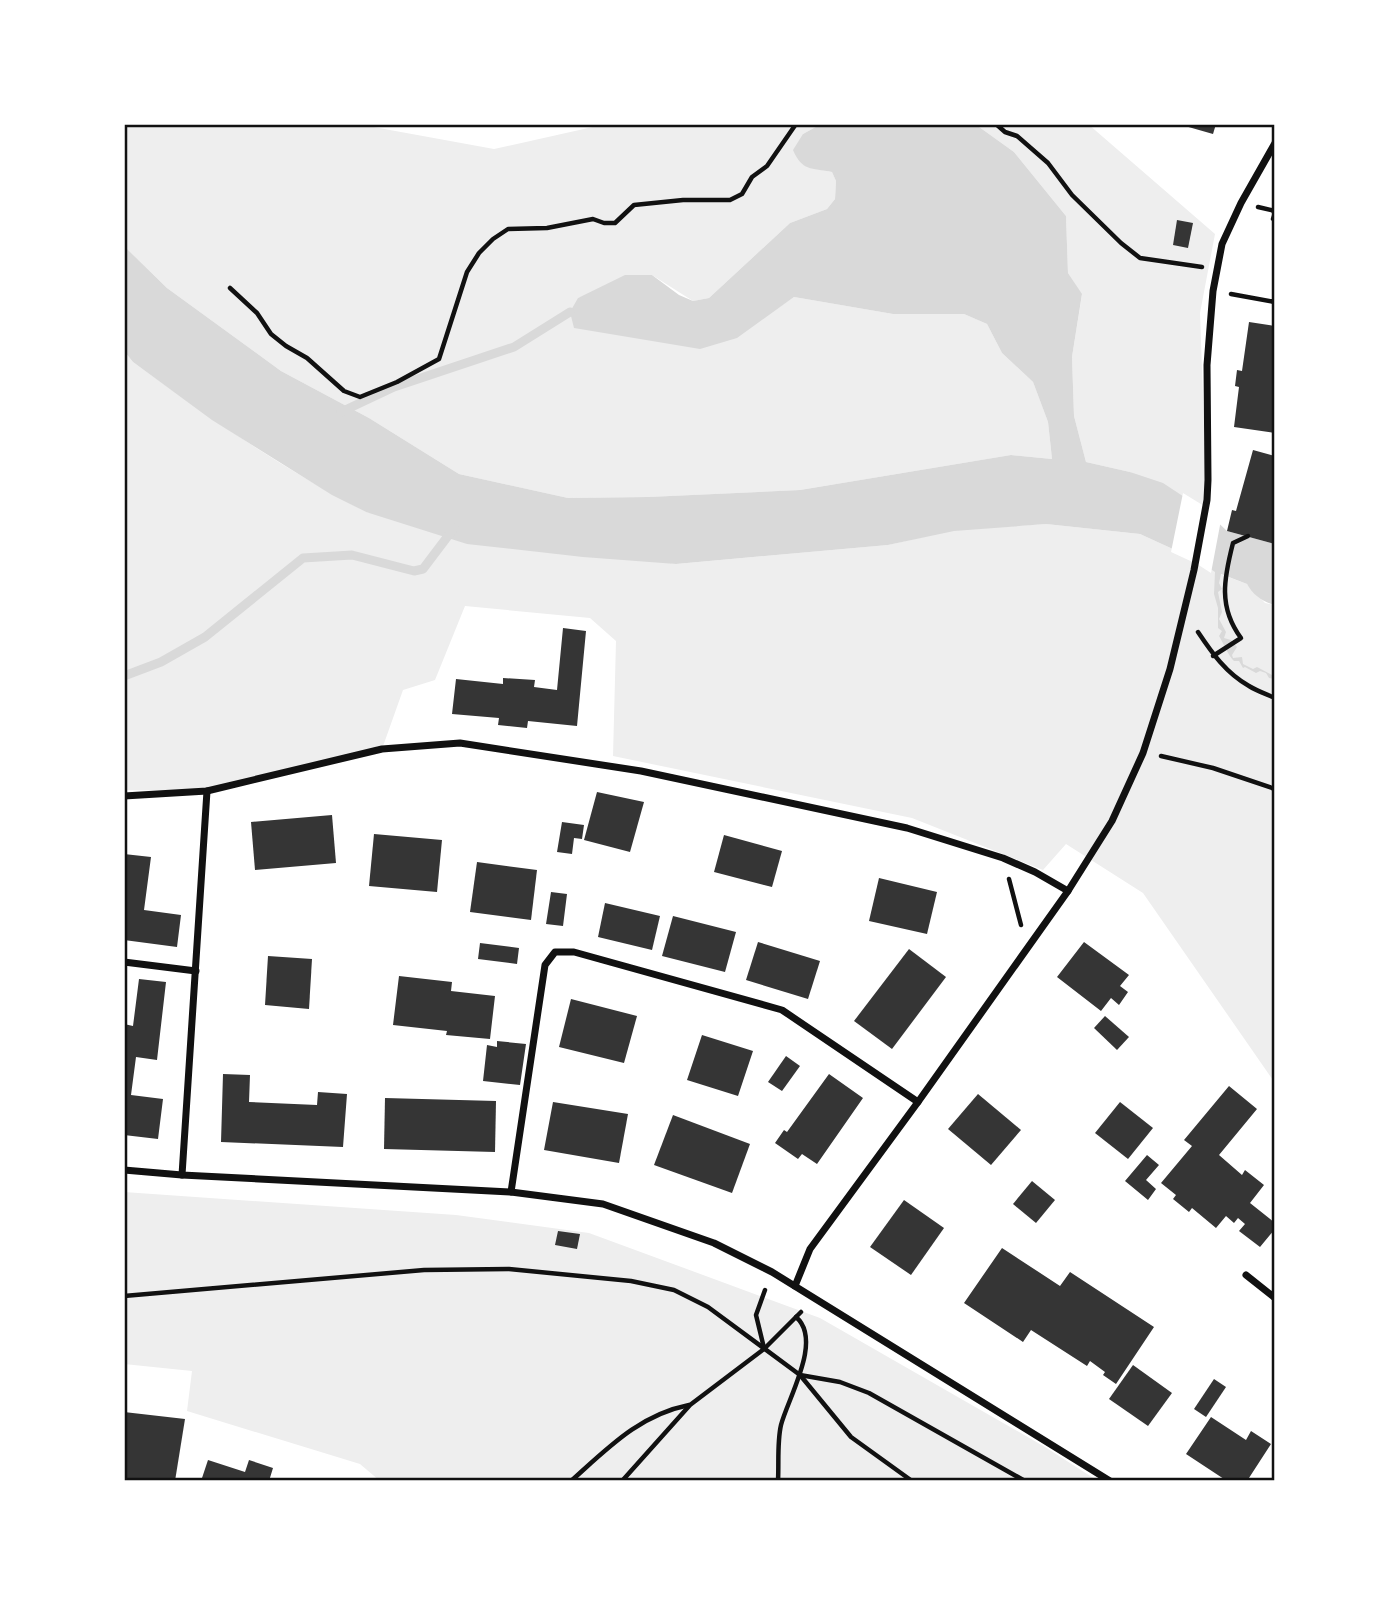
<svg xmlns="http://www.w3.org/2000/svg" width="1399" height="1605" font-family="Mulish,sans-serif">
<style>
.green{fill:#eee}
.water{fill:#d9d9d9}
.pier{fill:#fff}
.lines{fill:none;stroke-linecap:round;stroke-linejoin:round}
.stream{stroke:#d9d9d9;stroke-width:9}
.building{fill:#353535}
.path{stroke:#111;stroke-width:4.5}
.minor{stroke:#111;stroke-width:7}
.neatline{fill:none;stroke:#111;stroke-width:2.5}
</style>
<rect width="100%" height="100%" fill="#fff"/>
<!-- green -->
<g class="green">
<path d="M124 124H357L494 149 606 124H821L803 134 806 167 832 172 836 181 835 199 827 209 790 223 709 298 693 301 652 275 578 298 778 308 794 297 893 314H964L987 324 1002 353 1033 382 1048 422 1052 459 1011 455 800 490 648 497 568 498 459 474 369 418 281 371 167 288 124 246Z"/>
<path d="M975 124H1088L1215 234 1200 313 1207 512 1130 472 1086 462 1074 416 1072 357 1082 295 1068 273 1066 216 1014 152Z"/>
<path d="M124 351 133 362C208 417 284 470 366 512L676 564 888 545 954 530 1046 524 1140 534 1199 561 1220 574 1247 584 1265 603 1275 605V1083L1143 893 1066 844 1043 870 912 818 613 756 616 641 590 618 465 606 435 680 403 690 382 749 207 791 124 790Z"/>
<path d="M124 1192 456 1215 589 1233 820 1318 1045 1447 1098 1481H380L360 1464 187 1411 192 1371 124 1364Z"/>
</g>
<!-- water -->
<path class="water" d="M821 124H975L1014 152 1066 216 1068 273 1082 294 1072 357 1074 416 1086 462 1130 472 1163 483 1207 512 1227 531 1275 544V605C1263 602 1253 595 1247 584L1221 574 1219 583 1222 589 1218 592 1222 612 1219 619 1226 632 1224 638 1231 640 1237 647 1232 655 1233 658 1242 657 1243 664 1253 669 1257 667 1272 675 1275 672V679L1269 678 1266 673 1260 671 1256 673 1245 667 1243 668 1239 661H1234C1229 657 1223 642 1219 636L1222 631 1218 628V608L1214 594 1215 572 1199 561 1140 534 1046 524 954 531 888 545 676 564 583 557 467 544 366 512 332 495 212 420 133 362 124 351V246L167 288 281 371 369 418 459 474 568 498 648 497 800 490 1011 455 1052 459 1048 422 1033 382 1002 353 987 324 964 314H893L794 297 737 338 700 349 574 328 570 312 578 298 625 275H652L679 295 693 301 709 298 790 223 827 209 835 199 836 181 832 172C811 168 802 171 793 150L803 134Z"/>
<!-- pier -->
<path class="pier" d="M1183 493 1209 509 1221 520 1211 573 1197 564 1171 552Z"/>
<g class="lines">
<!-- stream -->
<g class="stream">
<path d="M341 412 394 387 514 347 570 312"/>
<path d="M124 676 161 662 205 637 303 558 352 555 414 571 423 569 454 528"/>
</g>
</g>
<!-- building -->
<g class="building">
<path d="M1178 124H1216L1213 134Z"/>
<path d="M1177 220 1193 223 1188 248 1173 245Z"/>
<path d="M1249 322 1275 326V433L1234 427 1239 387 1235 386 1237 370 1242 371Z"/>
<path d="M1253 450 1275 456V544L1227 531 1232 510 1236 511Z"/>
<path d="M563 628 586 631 577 726 528 721 527 728 498 725 499 718 452 714 456 679 503 684V678L535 680 534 687 557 690Z"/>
<path d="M597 792 644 802 630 852 584 840Z"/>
<path d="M332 815 336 863 255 870 251 822Z"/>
<path d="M562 822 584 825 582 839 574 838 572 854 557 852Z"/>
<path d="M374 834 442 840 437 892 369 886Z"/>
<path d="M724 835 782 851 772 887 714 872Z"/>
<path d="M124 854 151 857 144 910 181 915 177 947 124 940Z"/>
<path d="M477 862 537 870 531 920 470 912Z"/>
<path d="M879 878 937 892 927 934 869 921Z"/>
<path d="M551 892 567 894 563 926 546 924Z"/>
<path d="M605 903 660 916 652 950 598 937Z"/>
<path d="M673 916 736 932 725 972 662 956Z"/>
<path d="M758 942 820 961 808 999 746 980Z"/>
<path d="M1084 942 1129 975 1120 986 1128 992 1119 1005 1111 998 1101 1011 1057 977Z"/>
<path d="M480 943 519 948 517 964 478 959Z"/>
<path d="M909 949 946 977 892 1049 854 1021Z"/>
<path d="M268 956 312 959 309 1009 265 1005Z"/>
<path d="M399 976 452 982 451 991 495 996 490 1039 446 1035 447 1031 393 1025Z"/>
<path d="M139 979 166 982 157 1060 136 1057 131 1095 163 1099 158 1139 124 1135V1024L133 1026Z"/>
<path d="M571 999 637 1016 624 1063 559 1047Z"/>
<path d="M1105 1016 1129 1037 1117 1050 1094 1028Z"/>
<path d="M702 1035 753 1051 738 1096 687 1080Z"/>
<path d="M497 1041 526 1044 520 1085 483 1081 487 1045 497 1047Z"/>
<path d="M786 1056 800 1066 782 1091 768 1082Z"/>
<path d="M223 1074 250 1075 249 1102 317 1105 318 1092 347 1094 343 1147 221 1142Z"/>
<path d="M829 1074 863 1098 817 1164 802 1154 798 1159 775 1143 784 1130 787 1132Z"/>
<path d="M1229 1086 1257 1109 1219 1155 1242 1175 1245 1170 1264 1185 1250 1203 1275 1223V1229L1260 1247 1239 1231 1245 1224 1238 1218 1234 1223 1226 1216 1216 1228 1192 1208 1189 1212 1173 1199 1176 1195 1161 1183 1192 1146 1184 1140Z"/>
<path d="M978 1094 1021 1130 991 1165 948 1129Z"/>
<path d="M385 1098 496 1101 495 1152 384 1149Z"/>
<path d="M553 1102 628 1114 619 1163 544 1150Z"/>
<path d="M1120 1102 1153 1128 1128 1159 1095 1133Z"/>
<path d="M673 1115 750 1144 732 1193 654 1165Z"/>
<path d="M1147 1155 1159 1165 1146 1180 1156 1189 1148 1200 1125 1181Z"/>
<path d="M1032 1181 1055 1200 1036 1223 1013 1204Z"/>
<path d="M904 1200 944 1228 911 1275 870 1247Z"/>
<path d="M558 1231 580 1234 577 1249 555 1245Z"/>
<path d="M1002 1248 1060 1286 1070 1272 1154 1327 1116 1384 1103 1375 1105 1372 1090 1361 1087 1366 1031 1330 1023 1342 964 1303Z"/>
<path d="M1133 1365 1172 1393 1148 1426 1109 1399Z"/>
<path d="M1214 1379 1226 1387 1206 1417 1194 1409Z"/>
<path d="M124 1412 185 1419 175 1481H124Z"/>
<path d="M1211 1417 1246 1440 1251 1431 1271 1444 1247 1481H1227L1186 1454Z"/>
<path d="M208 1460 245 1472 249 1460 273 1468 269 1481H201Z"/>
</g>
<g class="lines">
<!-- path -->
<g class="path">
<path d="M996 124 1005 132 1017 136 1048 163 1072 195 1121 243 1140 258 1202 267"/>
<path d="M1258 207 1275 211"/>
<path d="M1275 213 1273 219 1275 220"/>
<path d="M230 288 257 313 271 334 286 346 307 358 344 391 360 397 397 382 439 359 467 272 479 253 493 239 508 229 547 228 593 219 604 223H615L634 205 683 200H730L742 194 752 177 767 166 796 124"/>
<path d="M1231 294 1275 302"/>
<path d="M1198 632C1212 653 1226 673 1249 686 1257 691 1266 694 1275 698"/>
<path d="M1213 656 1241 638C1218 607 1224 578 1233 543L1248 536"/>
<path d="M1161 756 1213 768 1275 789"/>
<path d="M1009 879 1021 925"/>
<path d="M124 1296 424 1270 509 1269 631 1281 674 1290 708 1307 800 1375 851 1437 912 1481"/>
<path d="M764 1348 756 1315 765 1290"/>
<path d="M800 1375 840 1382 869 1393 1025 1481"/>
<path d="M571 1481C608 1448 639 1415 689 1405"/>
<path d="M622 1481 690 1405 764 1349 801 1312"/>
<path d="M778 1481C779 1463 777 1442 781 1425 788 1398 823 1340 796 1317"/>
</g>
<!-- minor -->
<g class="minor">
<path d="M124 796 207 791 382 749 460 743 641 771 907 828 1003 858 1035 872 1068 891"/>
<path d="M124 962 196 971"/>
<path d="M124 1170 182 1175 511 1192 603 1204 714 1243 772 1272 1110 1481"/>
<path d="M182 1175 207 791"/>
<path d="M511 1192 545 965 555 952H574L782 1010 918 1102"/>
<path d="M1246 1275 1275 1298"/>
<path d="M795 1286 810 1249 918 1102 1068 891 1112 821 1143 753 1170 669 1194 570 1207 500 1208 480 1207 365 1213 291 1222 244 1241 203 1275 143"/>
</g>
</g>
<!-- border -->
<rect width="1399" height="1605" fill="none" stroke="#ffffff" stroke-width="252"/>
<rect x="126" y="126" width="1147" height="1353" class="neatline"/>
</svg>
